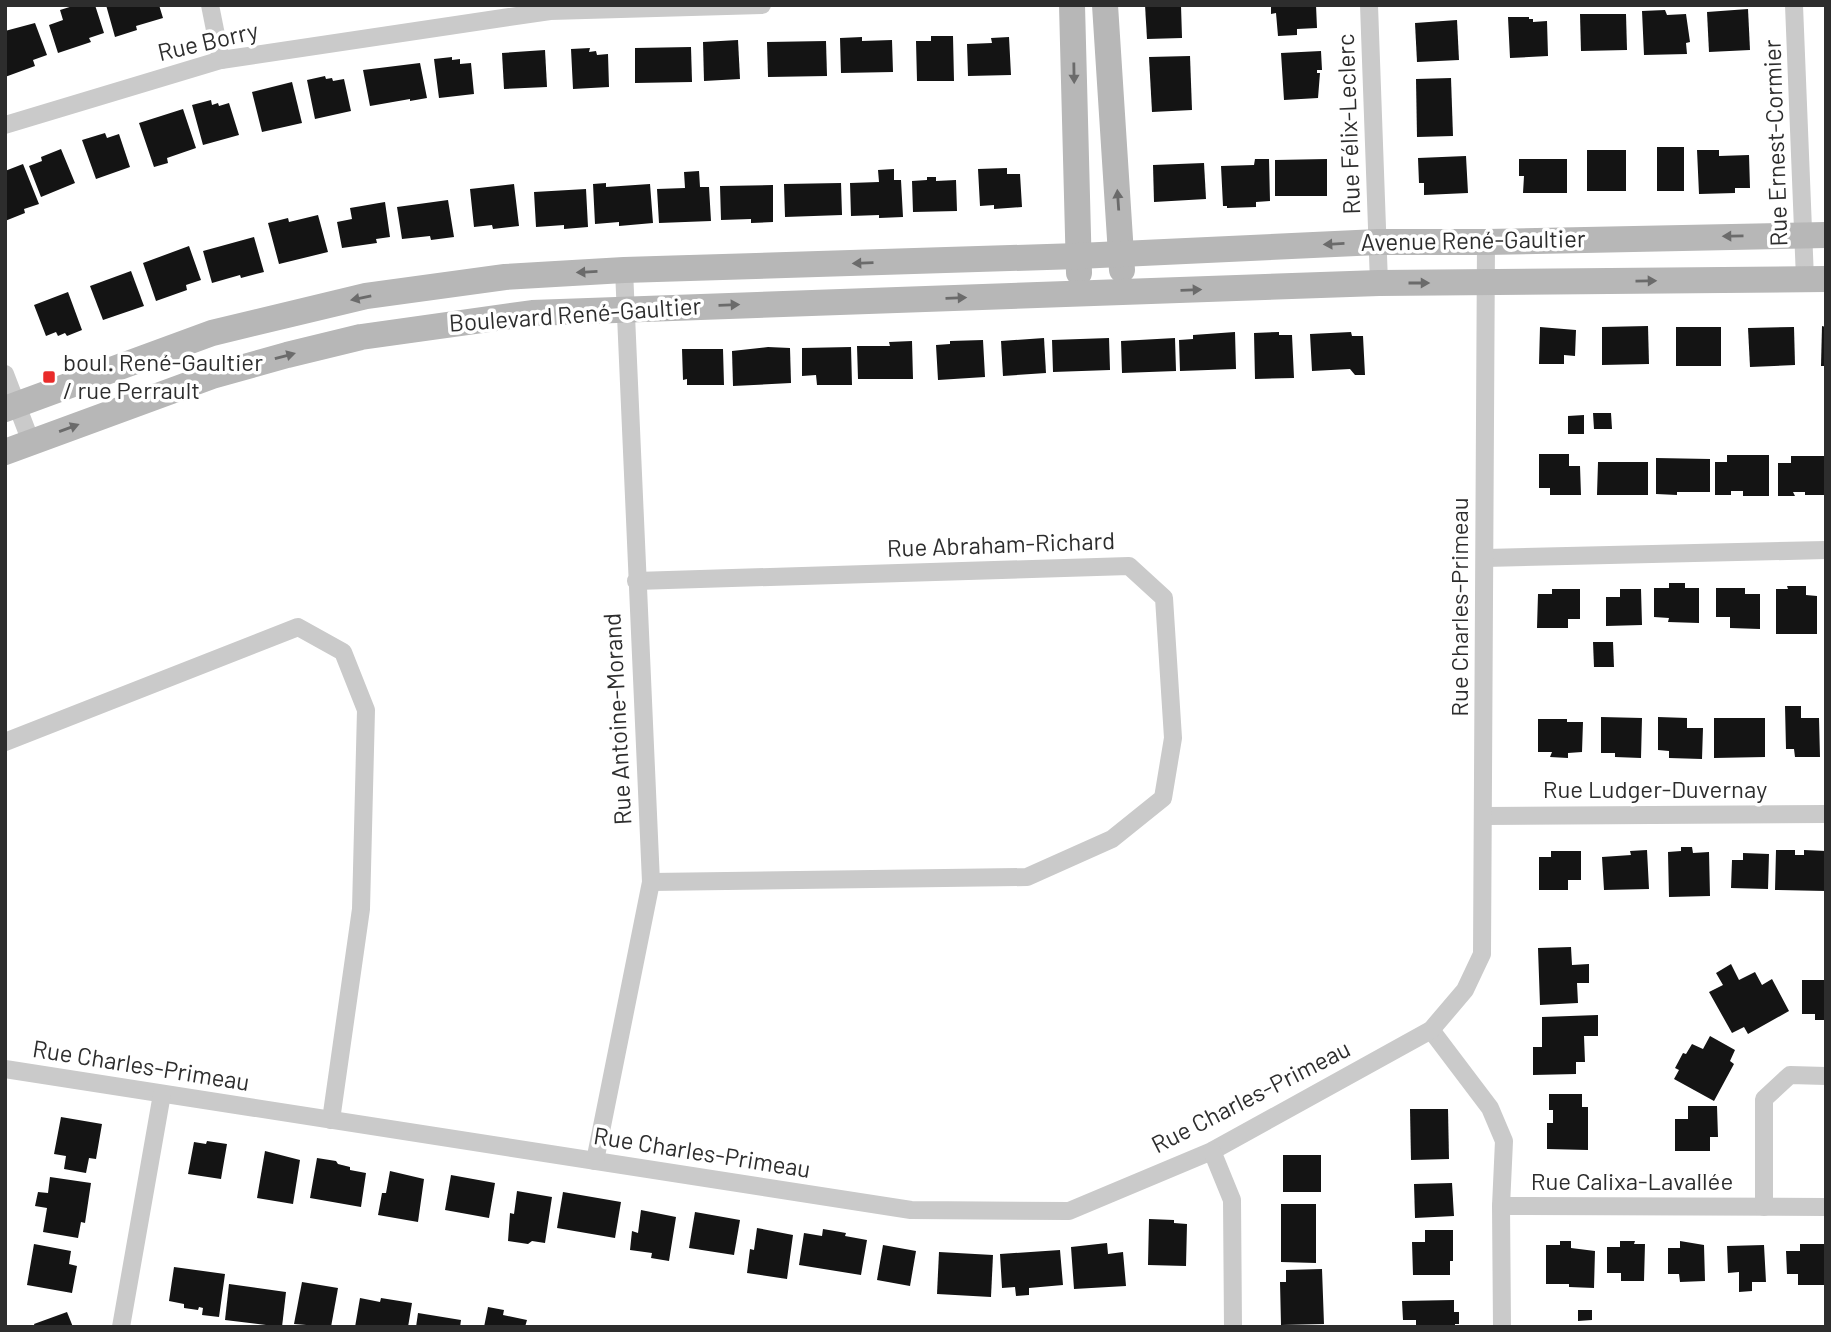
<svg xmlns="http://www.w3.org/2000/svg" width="1831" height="1332" font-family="Barlow,sans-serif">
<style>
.building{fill:#141414}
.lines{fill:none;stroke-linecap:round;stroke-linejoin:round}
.street{stroke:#cacaca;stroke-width:18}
.secondary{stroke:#b7b7b7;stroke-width:26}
.oneway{fill:#6b6b6b}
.poi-dot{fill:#e92b2a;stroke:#fff;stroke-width:2.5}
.labels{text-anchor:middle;stroke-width:7;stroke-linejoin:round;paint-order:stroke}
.street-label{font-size:24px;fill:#2d2d2d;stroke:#fff}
.poi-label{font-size:24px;fill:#2d2d2d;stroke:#fff;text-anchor:start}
</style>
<rect width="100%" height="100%" fill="#fff"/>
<!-- building -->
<g class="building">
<path d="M76 5H95L104 33 89 38 91 42 58 53 49 25 63 20 60 10Z"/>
<path d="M106 5H159L163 18 136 26 137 30 115 37Z"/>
<path d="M1145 5H1181L1182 38 1147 39Z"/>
<path d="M1271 5H1316L1317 28 1297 29V35L1278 36 1276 13 1271 14Z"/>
<path d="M1748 9 1750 50 1709 52 1707 12Z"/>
<path d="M1665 10 1667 15 1686 14 1690 42 1686 43 1687 54 1644 55 1642 11Z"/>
<path d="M1580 14H1626L1627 50 1581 51Z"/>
<path d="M1508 17H1529V19H1533V22L1547 21 1548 56 1510 58Z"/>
<path d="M1457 20 1459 60 1417 62 1415 23Z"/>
<path d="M35 23 47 55 33 60 35 66 5 77V31Z"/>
<path d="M931 36H953L954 81H917L916 41H931Z"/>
<path d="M862 37V41L892 40 893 72 841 73 840 38Z"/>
<path d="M1009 37 1011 75 968 76 967 44 992 43 991 38Z"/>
<path d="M738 40 740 79 704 81 703 42Z"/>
<path d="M826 41 827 76 768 77 767 42Z"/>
<path d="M691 47 692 82 635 83V48Z"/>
<path d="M590 48 589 52 596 51 597 55 608 54 609 87 573 89 571 49Z"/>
<path d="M545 50 547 87 504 89 502 53Z"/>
<path d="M1321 51 1322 70H1317V73H1320L1318 98 1284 100 1281 53Z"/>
<path d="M1190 56 1192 110 1152 112 1149 57Z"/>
<path d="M452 57V60L460 59V64L471 63 474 94 439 98 434 59Z"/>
<path d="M420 63 427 98 410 101V99L370 106 363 70Z"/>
<path d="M325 76 326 79 332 78 333 81 344 79 351 111 315 119 307 80Z"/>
<path d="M1451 78 1453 136 1417 137 1416 79Z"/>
<path d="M292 82 302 123 262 132 252 92Z"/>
<path d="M211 100 212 105 218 103 219 106 229 103 239 135 203 145 192 105Z"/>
<path d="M183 109 196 148 167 158 168 163 154 167 139 123Z"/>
<path d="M105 133 107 138 119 134 130 167 96 179 82 140Z"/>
<rect x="1657" y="147" width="27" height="44"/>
<path d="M61 149 75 183 41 197 29 166 42 161 41 157Z"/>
<rect x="1587" y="150" width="39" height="41"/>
<path d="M1697 150H1719V156L1749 155 1750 188H1735V193L1699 194Z"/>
<path d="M1466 156 1468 193 1424 195V183H1419L1418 158Z"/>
<path d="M1255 159H1269L1270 201 1256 202V207L1227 208V206H1223L1221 166 1254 165Z"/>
<path d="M1327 159V196H1275V160Z"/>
<path d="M1519 159H1567V193H1523L1524 176H1519Z"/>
<path d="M1204 163 1206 199 1154 202 1153 165Z"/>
<path d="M23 164 39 204 24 209 25 213 5 221V171Z"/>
<path d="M1007 168V174H1020L1022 207 994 209V205L980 206 978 169Z"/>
<path d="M894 169V180H901L903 217 879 218V215L851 216 850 183 879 182 878 170Z"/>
<path d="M699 171 700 187H709L711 221 659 223 657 189 685 188 684 172Z"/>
<path d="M927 177H936V181L956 180 957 211 913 212 912 181 927 180Z"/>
<path d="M606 183V187L650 184 653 223 619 226V222L595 224 593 184Z"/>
<path d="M841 183 842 215 785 217 784 184Z"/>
<path d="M514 184 519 226 493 229 492 225 474 227 470 189Z"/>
<path d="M773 185V222L751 223V219L721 220 720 186Z"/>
<path d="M586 189 588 227 564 229V225L536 227 534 192Z"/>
<path d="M448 200 454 237 431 240 430 236 402 239 397 207Z"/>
<path d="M385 202 390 237 376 239 377 243 342 248 337 222 352 219 350 208Z"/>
<path d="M318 215 328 252 279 264 268 223 288 218 289 222Z"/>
<path d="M254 237 264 272 241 278 240 275 212 283 203 251Z"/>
<path d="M189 246 201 280 186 285 187 290 156 301 143 263Z"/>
<path d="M131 271 144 306 103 320 90 286Z"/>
<path d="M68 292 82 330 67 336 65 333 58 336 56 332 46 336 34 305Z"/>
<path d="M1648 326 1649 364 1602 365V327Z"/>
<path d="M1822 326 1826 327V366H1821Z"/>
<path d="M1540 327 1576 330 1575 356 1564 355V364H1539Z"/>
<rect x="1676" y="327" width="45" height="39"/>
<path d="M1794 327 1795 365 1750 367 1748 328Z"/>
<path d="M1235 332 1236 369 1180 371 1179 340 1193 339V335Z"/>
<path d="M1279 332V335H1292L1294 378 1255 379 1254 333Z"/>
<path d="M1351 332 1352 336H1363L1365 375H1355L1350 369 1312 371 1310 334Z"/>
<path d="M1044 338 1046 373 1003 376 1001 341Z"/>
<path d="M1109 338 1110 370 1053 372 1052 340Z"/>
<path d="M1175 338 1176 371 1122 373 1121 341Z"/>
<path d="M983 340 985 377 938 380 936 345 950 344V341Z"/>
<path d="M912 341 913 379H858L857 346H890L889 342Z"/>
<path d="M768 347 790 348 791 383 733 386 732 351Z"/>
<path d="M851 347 852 385H817L816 375 802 376V348Z"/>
<path d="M682 349H723L724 385H687V379L683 380Z"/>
<path d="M1593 413H1611L1612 429H1594Z"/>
<path d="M1584 415V434H1568V416Z"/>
<path d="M1539 454H1569V466H1580L1581 495H1550V488H1539Z"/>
<path d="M1727 455H1769V496H1743V491H1731V495H1715V462H1727Z"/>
<path d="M1791 456H1826V495H1805V492H1793L1795 496H1778V463H1791Z"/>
<path d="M1656 458 1710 459V492H1677V495L1656 494Z"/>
<path d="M1598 462H1648V495H1597Z"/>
<path d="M1669 583H1685V588H1699V623L1668 622 1669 618 1654 617V588H1669Z"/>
<path d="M1787 586H1806V595L1817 596V634H1776V589H1788Z"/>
<path d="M1716 588H1745V594H1760V629L1730 628V617H1716Z"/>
<path d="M1552 589H1580V619H1568V628H1537L1538 594H1552Z"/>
<path d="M1620 589H1641L1642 625 1606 626V597H1620Z"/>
<path d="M1593 642H1613L1614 667H1594Z"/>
<path d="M1785 706H1801V718H1819L1820 757H1795L1794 749H1786Z"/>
<path d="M1601 717 1642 718 1641 758 1615 757V753H1601Z"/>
<path d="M1658 717 1687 718V728H1703L1702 759 1669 758V751L1658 750Z"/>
<path d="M1714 718H1765V757L1714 758Z"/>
<path d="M1538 719H1567V722H1583L1582 752 1568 753V758L1550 757 1552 752H1538Z"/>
<path d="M1681 847H1692L1693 853 1709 852 1710 896 1669 897 1668 852 1681 851Z"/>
<path d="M1647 850 1649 889 1604 890 1602 857 1631 855 1630 851Z"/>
<path d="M1776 850H1795V855H1804V850L1826 851V891L1775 890Z"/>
<path d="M1551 851H1581V880H1568V890H1539V857H1551Z"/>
<path d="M1743 853 1769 854 1768 889 1731 888 1732 860H1743Z"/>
<path d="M1571 947 1572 965 1589 964V983H1577L1578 1003 1540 1005 1538 948Z"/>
<path d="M1731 964 1739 980 1755 972 1762 985 1772 979 1789 1011 1748 1034 1744 1027 1732 1033 1709 992 1723 985 1716 973Z"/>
<path d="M1802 980H1826V1020H1815V1014H1802Z"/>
<path d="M1598 1015V1036H1584L1585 1062H1576V1074L1533 1075V1047H1542V1017Z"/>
<path d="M1710 1036 1735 1050 1730 1061 1734 1064 1714 1101 1674 1079 1679 1070 1675 1068 1683 1053 1686 1054 1692 1044 1703 1049Z"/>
<path d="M1549 1094H1582V1107H1588V1150L1547 1149V1123H1553V1110H1549Z"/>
<path d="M1688 1106H1717L1718 1137H1710V1151H1675V1119H1688Z"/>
<path d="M1410 1109H1448L1449 1159 1411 1160Z"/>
<path d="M61 1117 102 1124 96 1159 89 1158 86 1173 64 1169 66 1156 54 1154Z"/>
<path d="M207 1141 227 1144 221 1179 188 1174 194 1142 206 1144Z"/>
<path d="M265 1151 300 1160 293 1204 257 1198Z"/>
<rect x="1283" y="1155" width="38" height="37"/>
<path d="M317 1158 336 1161 338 1164 350 1167V1170L366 1173 361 1207 310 1198Z"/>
<path d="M390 1171 424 1179 418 1222 378 1215 382 1193H386Z"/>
<path d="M451 1175 495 1183 489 1218 445 1210Z"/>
<path d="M50 1177 91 1183 85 1223 81 1222 78 1238 43 1232 47 1208 35 1206 38 1192 48 1193Z"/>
<path d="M1452 1183 1454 1216 1415 1218 1414 1184Z"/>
<path d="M517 1191 552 1197 545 1243 532 1241 528 1244 508 1241 510 1213 514 1214Z"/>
<path d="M563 1192 621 1202 615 1238 557 1228Z"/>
<path d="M1281 1204H1316V1263L1281 1262Z"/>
<path d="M641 1210 676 1217 669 1261 651 1258 652 1253 630 1250 632 1231 638 1233Z"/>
<path d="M695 1212 740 1220 734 1255 689 1248Z"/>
<path d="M1149 1219 1174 1220V1223L1187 1224 1186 1266 1148 1265Z"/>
<path d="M757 1228 793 1235 787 1279 747 1273 750 1249 754 1250Z"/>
<path d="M823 1229 846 1233 845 1236 867 1240 861 1275 799 1265 804 1233 822 1236Z"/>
<path d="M1425 1230H1453V1261H1450V1275H1413L1412 1242H1425Z"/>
<path d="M1560 1241H1571V1248L1595 1251 1594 1288 1569 1287V1284H1546V1245H1560Z"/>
<path d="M1620 1241H1635L1634 1244H1645L1644 1281H1621V1273H1607V1247H1620Z"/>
<path d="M1680 1241 1704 1245 1705 1281 1680 1282 1679 1274H1668V1248H1680Z"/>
<path d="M1107 1243 1108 1254 1123 1252 1126 1286 1074 1289 1071 1247Z"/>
<path d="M34 1244 71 1251 69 1264 77 1266 72 1293 27 1285Z"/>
<path d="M1800 1244H1825L1826 1285H1798V1274H1787L1786 1251H1800Z"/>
<path d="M883 1245 916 1251 910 1286 877 1280Z"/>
<path d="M1764 1245 1766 1282H1752V1291L1739 1292V1272L1728 1273 1727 1246Z"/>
<path d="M1060 1250 1063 1285 1029 1288V1295L1016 1296 1015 1287 1002 1288 1000 1254Z"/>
<path d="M939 1252 993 1255 991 1297 937 1294Z"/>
<path d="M174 1267 225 1274 219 1317 202 1315 203 1308 199 1307 198 1310 184 1308V1304L169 1301Z"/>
<path d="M1322 1269 1324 1324 1281 1325 1280 1282H1286V1270Z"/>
<path d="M302 1282 338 1288 331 1327 294 1324Z"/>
<path d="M229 1284 286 1292 282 1327 225 1320Z"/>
<path d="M360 1298 380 1302 381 1298 412 1303 408 1327H355Z"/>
<path d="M1454 1300V1312H1459V1324H1455V1327H1416V1320H1403L1402 1301Z"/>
<path d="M488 1307 504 1310 503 1315 527 1320 525 1327H484Z"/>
<path d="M1578 1310H1592V1320L1578 1321Z"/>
<path d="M67 1312 73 1327H35L34 1324Z"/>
<path d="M418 1313 461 1320 460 1327H416Z"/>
</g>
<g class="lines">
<!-- street -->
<g class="street">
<path d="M210 5 221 60"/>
<path d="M1369 5 1379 283"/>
<path d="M1794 5 1805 279"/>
<path d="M5 125 221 60 550 11 762 5"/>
<path d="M5 374 31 442"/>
<path d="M1485 558 1826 550"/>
<path d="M636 581 1129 566 1164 598 1173 738 1163 798 1112 839 1027 877 651 882"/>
<path d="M5 742 298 627 343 652 366 710 361 909 331 1120"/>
<path d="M1484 816 1826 814"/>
<path d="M1431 1030 1490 1108 1504 1141 1501 1206 1502 1327"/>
<path d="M5 1069 911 1210 1069 1211 1212 1151 1431 1030 1465 990 1482 954 1486 242"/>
<path d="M1212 1151 1232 1200 1233 1327"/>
<path d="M595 1161 651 882 624 270"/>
<path d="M1501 1206 1826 1207"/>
<path d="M1764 1207V1099L1790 1075 1826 1076"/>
<path d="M121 1327 162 1094"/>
</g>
<!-- secondary -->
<g class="secondary">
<path d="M1072 5 1079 273"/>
<path d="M1105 5 1122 270"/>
<path d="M5 409 212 333 366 296 505 277 624 270 1078 256 1378 242H1486L1826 235"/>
<path d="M5 452 212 376 287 355 361 337 532 313 1379 283 1826 279"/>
</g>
</g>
<!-- one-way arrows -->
<defs><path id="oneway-solid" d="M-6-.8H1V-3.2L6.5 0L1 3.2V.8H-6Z" transform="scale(1.75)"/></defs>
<g class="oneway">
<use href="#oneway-solid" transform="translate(1074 73) rotate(89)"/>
<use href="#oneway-solid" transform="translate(1118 200) rotate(-94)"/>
<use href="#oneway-solid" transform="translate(1733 236) rotate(179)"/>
<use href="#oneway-solid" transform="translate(1334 244) rotate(177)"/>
<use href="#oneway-solid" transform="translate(863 263) rotate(178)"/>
<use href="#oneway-solid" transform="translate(587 272) rotate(177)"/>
<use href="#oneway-solid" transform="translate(1646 281) rotate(-1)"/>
<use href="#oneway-solid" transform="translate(1419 283)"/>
<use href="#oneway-solid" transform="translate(1191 290) rotate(-2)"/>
<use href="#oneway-solid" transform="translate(361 298) rotate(168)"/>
<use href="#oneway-solid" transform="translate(956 298) rotate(-2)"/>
<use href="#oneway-solid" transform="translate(729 305) rotate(-2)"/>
<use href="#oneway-solid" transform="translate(285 356) rotate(-15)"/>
<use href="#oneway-solid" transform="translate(69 428) rotate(-20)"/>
</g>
<!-- markers -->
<rect class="poi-dot" x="42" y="370" width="14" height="14" rx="3.5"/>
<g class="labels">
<!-- street labels -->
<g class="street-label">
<text transform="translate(208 42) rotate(-13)" y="8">Rue Borry</text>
<text transform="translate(1349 124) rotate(-92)" y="8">Rue Félix-Leclerc</text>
<text transform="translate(1776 143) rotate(-92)" y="8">Rue Ernest-Cormier</text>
<text transform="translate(1473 241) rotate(-1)" y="8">Avenue René-Gaultier</text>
<text transform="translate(575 315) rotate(-4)" y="8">Boulevard René-Gaultier</text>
<text transform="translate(1001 545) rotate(-2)" y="8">Rue Abraham-Richard</text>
<text transform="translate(1460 607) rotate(-90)" y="8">Rue Charles-Primeau</text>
<text transform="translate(618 719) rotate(-93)" y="8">Rue Antoine-Morand</text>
<text x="1655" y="798">Rue Ludger-Duvernay</text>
<text transform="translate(141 1066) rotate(9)" y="8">Rue Charles-Primeau</text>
<text transform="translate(1251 1097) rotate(-27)" y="8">Rue Charles-Primeau</text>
<text transform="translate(702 1153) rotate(9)" y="8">Rue Charles-Primeau</text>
<text x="1632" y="1190">Rue Calixa-Lavallée</text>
</g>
<!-- poi labels -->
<g class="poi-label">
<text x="63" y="371">boul. René-Gaultier<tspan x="63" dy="28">/ rue Perrault</tspan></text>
</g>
</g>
<!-- border -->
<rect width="1831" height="1332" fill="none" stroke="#2d2d2d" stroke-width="14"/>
</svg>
